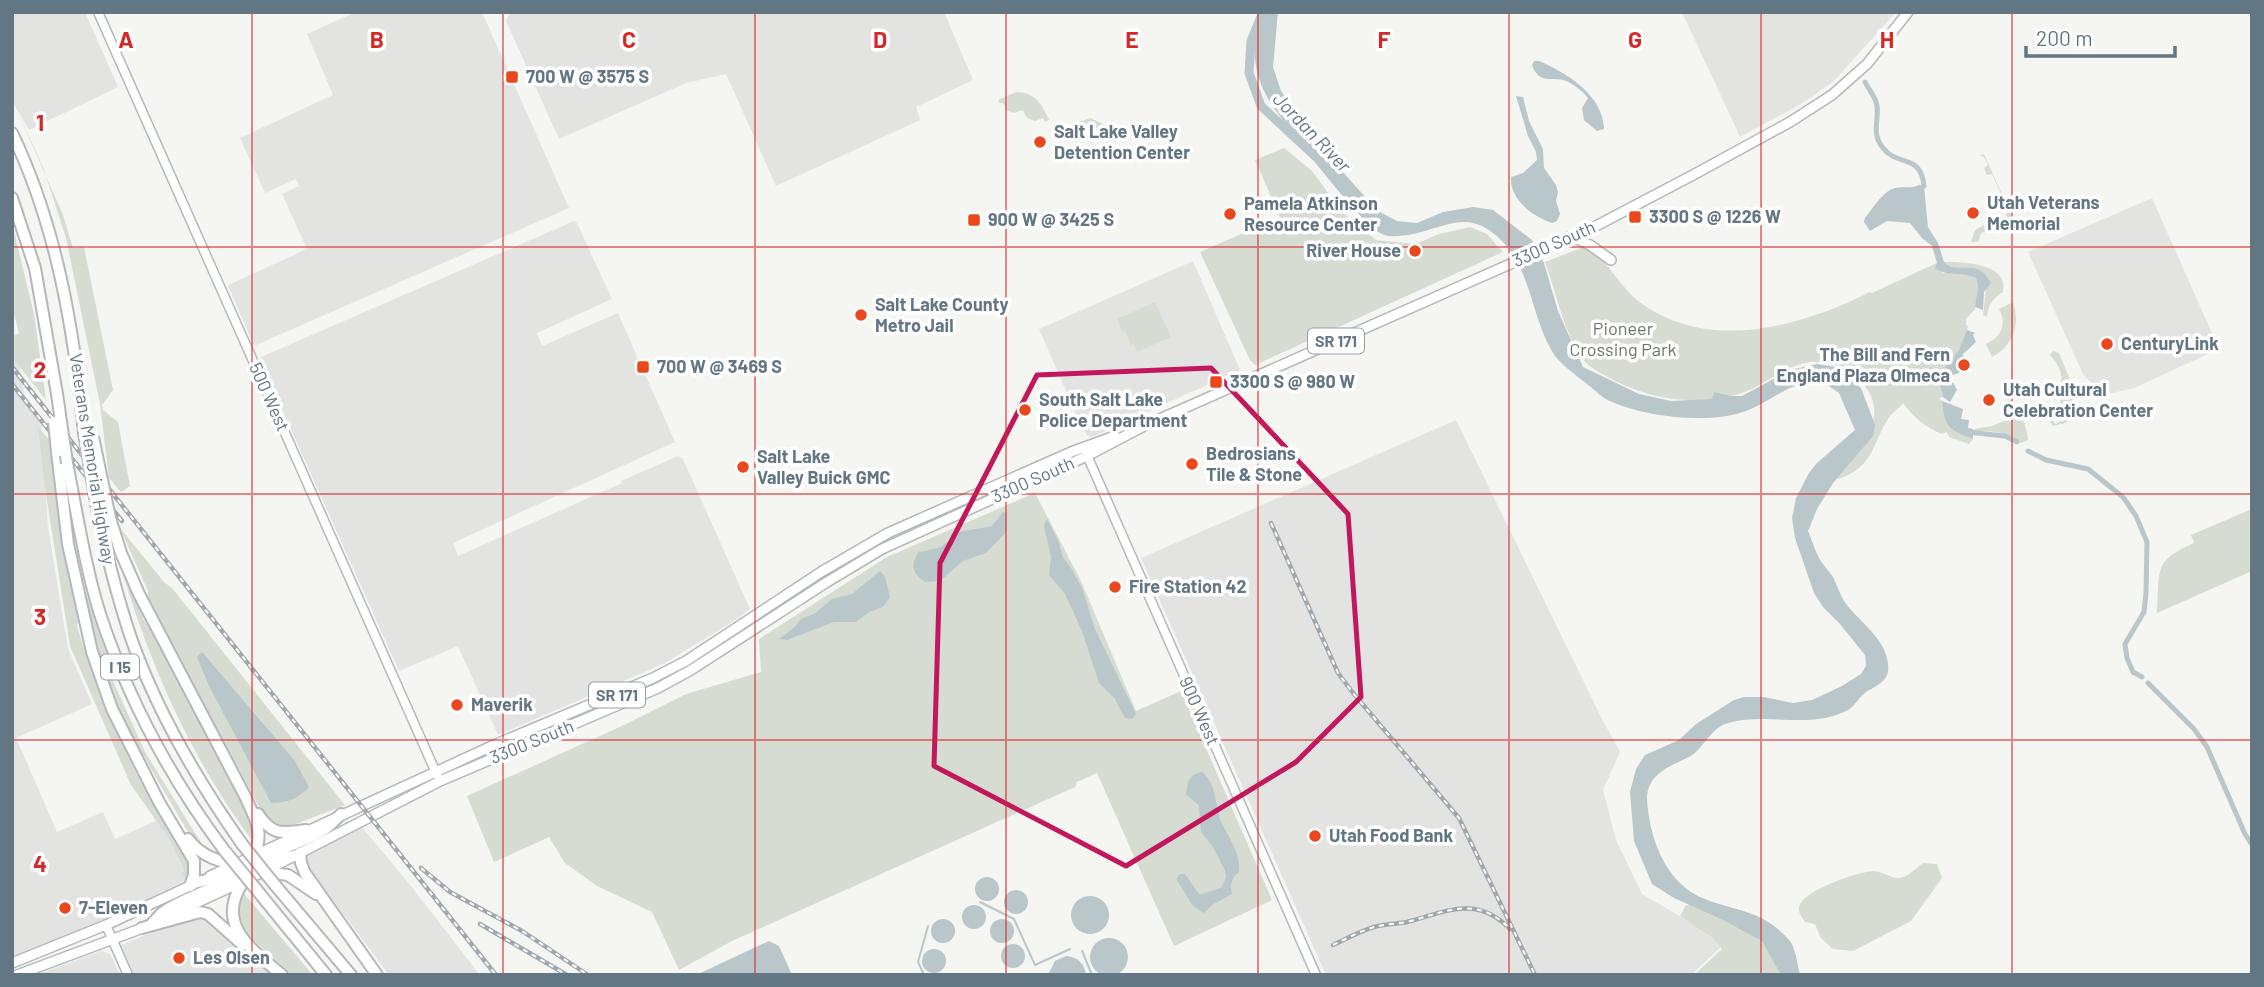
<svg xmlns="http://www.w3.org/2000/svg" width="2264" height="987" font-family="Barlow,sans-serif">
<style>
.built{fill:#e3e4e2}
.green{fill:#d6dcd2}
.water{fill:#b9c7cb}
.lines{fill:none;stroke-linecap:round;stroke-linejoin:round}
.stream{stroke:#b9c7cb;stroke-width:2}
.canal{stroke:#b9c7cb;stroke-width:5}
.river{stroke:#b9c7cb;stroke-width:9}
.secondary-casing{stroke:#b4babe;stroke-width:11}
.primary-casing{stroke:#b3b8bb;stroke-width:12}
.highway-casing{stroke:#b5b8bb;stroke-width:14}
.secondary{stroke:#fff;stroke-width:8}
.primary{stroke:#fff;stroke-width:9}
.highway{stroke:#fff;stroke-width:10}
.rail-casing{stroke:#a0a8ad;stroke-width:4.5}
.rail{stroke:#fff;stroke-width:2;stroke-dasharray:5;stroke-linecap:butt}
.highway-bridge-casing{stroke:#b5b8bb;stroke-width:14;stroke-linecap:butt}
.highway-bridge{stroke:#fff;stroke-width:10}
.marked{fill:none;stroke:#c2185b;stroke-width:5;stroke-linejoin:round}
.grid{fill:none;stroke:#d62828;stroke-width:2;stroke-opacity:0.55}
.poi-dot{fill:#ea471c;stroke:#fff;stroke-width:2.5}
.labels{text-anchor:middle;stroke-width:7;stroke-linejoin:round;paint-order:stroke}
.shield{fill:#fff;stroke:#929fa8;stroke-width:2}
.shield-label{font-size:16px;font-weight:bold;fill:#637683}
.poi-label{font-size:18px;font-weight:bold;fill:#637683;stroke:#fff;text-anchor:start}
.street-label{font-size:18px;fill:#637683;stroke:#fff}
.park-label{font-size:18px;fill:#677a62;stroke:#fff}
.water-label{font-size:19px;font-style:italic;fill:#5e7881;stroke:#fff}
.grid-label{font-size:23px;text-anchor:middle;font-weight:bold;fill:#d62828;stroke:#fff;stroke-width:7;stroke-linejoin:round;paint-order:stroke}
</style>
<rect width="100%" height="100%" fill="#f5f5f1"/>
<!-- built -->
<g class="built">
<path d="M12 12H85L118 87 29 130 12 101Z"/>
<path d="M356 12H482L569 208 256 345 253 344 228 285 307 249 282 194 299 186 296 179 265 193 240 138 333 95 307 34Z"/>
<path d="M510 12H944L973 80 916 107 920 120 776 186 726 74 686 83 559 139 506 21Z"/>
<path d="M1682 12H1896L1834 81 1801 104 1740 137Z"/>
<path d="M2152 198 2219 349 2134 388 2108 394 2094 386 2083 374 2028 252Z"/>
<path d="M574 221 577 223 612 299 537 333 542 346 618 313 675 442 453 543 458 556 604 491 622 483 621 481 678 456 683 459 750 609 732 622 665 663 498 735 458 646 399 671 260 360 261 357Z"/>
<path d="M1193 261 1240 370 1092 437 1088 436 1083 430 1039 329Z"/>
<path d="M12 319 25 398 41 420 48 527 68 649 92 704 16 738 57 832 103 812 115 839 160 819 190 871 184 881 96 924 12 958Z"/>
<path d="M1456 420 1602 719 1620 752 1603 790 1616 840 1642 894 1712 935 1721 947 1691 975H1326L1141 558Z"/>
<path d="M360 825 407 881 480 975H389L300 856Z"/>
<path d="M192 916 205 918 272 975H134L121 945Z"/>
<path d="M101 951 110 954 120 975H36Z"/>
</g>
<!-- green -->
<g class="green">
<path d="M1016 92C1036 92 1042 105 1049 120L1045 122 1043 118 1035 121 1027 118 1023 110 1014 113 1006 110 1003 103H1000L998 100Z"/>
<path d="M16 108 63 215 73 248 84 247 113 390 102 405 103 410 118 422 130 486 121 492 109 478 100 404 66 238 43 167Z"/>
<path d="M1090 118 1107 126 1112 132 1096 139 1091 136 1083 140 1075 136 1071 129 1067 131 1065 127Z"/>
<path d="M1284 148 1312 171 1343 213 1376 240 1416 244 1439 234 1470 227 1487 234 1503 252 1255 365 1250 360 1200 252 1280 217 1255 160Z"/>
<path d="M1984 154 2013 219 1981 233 1978 242H1971L1975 230 1984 225 1987 228 2007 219 2006 214 2009 212 1992 174 1987 175 1984 168 1988 165 1984 157 1979 156Z"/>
<path d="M12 223 34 314 46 400 12 357V337L19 333 12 306Z"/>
<path d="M1586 246C1604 256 1618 284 1637 300 1706 354 1800 327 1870 292L1872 293 1937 263 1943 273H1967L1976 278 1978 286 1975 309 1966 319V325L1968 326 1964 342 1939 385 1943 397 1939 398 1942 401C1944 426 1948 430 1973 439L1969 444 1949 437 1947 432 1942 434C1925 427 1914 418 1903 403 1899 409 1892 412 1888 419 1871 446 1874 466 1839 479L1834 476C1844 463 1867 438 1872 424 1885 389 1842 359 1811 362 1784 365 1765 386 1739 394 1694 407 1646 399 1606 376 1595 370 1584 364 1578 352 1562 325 1556 292 1545 262Z"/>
<path d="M1944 262C1963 262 2010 263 2003 292 1993 298 1988 305 1987 317L1983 315 1986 289 1975 268 1951 267Z"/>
<path d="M1155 302 1171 337 1137 352 1134 344 1131 345 1125 331 1122 332 1117 319Z"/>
<path d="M2013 302C2021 325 2013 346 1992 357L1986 344C2002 337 2007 324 1999 309Z"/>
<path d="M2053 351 2059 353 2073 387 2060 388C2064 373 2059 366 2050 355Z"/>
<path d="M2074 390 2072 416 2065 423 2053 426 2050 421H2053L2055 424 2064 420 2063 416 2066 414 2059 398 2056 399 2062 395V391Z"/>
<path d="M2007 395C2018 406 2027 425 2028 440L2021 443C2008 431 1992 431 1975 431L1974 429 1992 426 2007 420 2003 413 2012 407 2004 398Z"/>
<path d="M38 427 52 443 63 542 78 622 77 626C104 716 138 782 186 861L188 859 190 871 186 879 181 873 185 871 170 840 131 785 70 646 45 488Z"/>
<path d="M1035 493 1081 581 1136 711 1181 691 1272 900 1174 946 1097 773 1077 782 1075 787 732 941 679 970 652 912 597 886 565 863 549 837 494 862 467 796 622 726 686 694 761 672 759 639 887 557Z"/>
<path d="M2252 509V571L2157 613C2160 571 2152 561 2194 543L2191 535Z"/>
<path d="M120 528 164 582 172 588 345 805 283 829 266 820 148 599V591Z"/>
<path d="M120 564 144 620 160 644 250 815 254 826V843C191 759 149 664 120 564Z"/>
<path d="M83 584 115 679 113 681 145 752 203 846 208 847 214 855 194 842 124 723 93 637 80 585Z"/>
<path d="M1923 863 1937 864 1942 878 1911 921 1853 951 1833 949 1821 938 1815 924 1805 922C1802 917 1798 913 1799 907 1803 890 1856 873 1872 871 1882 871 1890 878 1899 878 1908 877 1916 868 1923 863Z"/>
<path d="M242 892 246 896 313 975H292L242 930 237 910Z"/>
<path d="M1686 905H1700L1767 941 1787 975H1694L1722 949 1713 938 1680 916Z"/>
</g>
<!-- water -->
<g class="water">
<path d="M1261 12H1278L1273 67 1281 91 1331 159 1378 211 1397 221 1417 223 1443 212 1473 207 1493 210 1532 240 1544 263 1558 311 1583 367 1639 394 1671 401 1712 399 1714 392 1730 396H1742L1790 370 1817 364 1837 367 1861 388 1875 425 1873 436 1833 483 1817 509 1808 531C1812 540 1815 551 1820 560 1824 566 1829 571 1833 577 1837 585 1840 594 1844 601 1859 623 1891 641 1888 671 1887 682 1874 687 1866 692 1859 697 1855 706 1848 710 1811 730 1768 712 1728 723 1710 728 1704 749 1689 757 1670 766 1647 774 1647 799 1649 836 1664 880 1700 897 1734 912 1761 908 1789 940 1796 948 1797 964 1800 975H1781L1762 941 1721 919 1674 898 1652 884 1634 841 1630 792 1636 769 1645 755 1679 740 1696 724 1734 700 1744 697H1764L1793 703 1812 700 1842 686 1861 674 1866 666 1865 655 1840 624 1823 607 1814 593 1795 538 1792 518 1796 498 1809 473 1817 463 1855 430 1839 393 1820 380C1812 381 1803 382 1795 386 1777 393 1761 406 1743 412 1708 424 1646 417 1612 402 1603 399 1595 390 1587 384 1577 376 1563 366 1555 356 1531 320 1533 273 1502 241 1465 203 1441 233 1399 236 1394 236 1389 237 1384 235 1358 223 1350 197 1333 176 1289 123 1236 91 1261 12Z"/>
<path d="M1539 61C1567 73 1603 95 1604 129L1597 131 1584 120 1582 108 1588 98C1584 92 1572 83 1566 81 1555 76 1539 86 1532 65L1534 61Z"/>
<path d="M1516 96 1523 97 1529 121 1543 149 1544 168 1556 185 1558 192 1556 201 1560 214 1557 221 1553 223C1534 218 1509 199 1511 177L1523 173 1537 160 1536 152 1528 136Z"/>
<path d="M1919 185 1924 186 1928 227 1938 243 1944 262 1951 267 1975 268 1984 273 1991 283 1984 292 1983 310 1975 307 1978 286 1976 278C1962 271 1947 277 1935 268L1937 263 1932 246 1922 238 1910 223 1887 221 1870 231 1864 222 1865 218C1873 208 1883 191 1895 188 1904 186 1911 189 1919 185Z"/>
<path d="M1967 330 1975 333 1973 335 1976 342 1963 354 1962 372 1950 376 1957 390 1950 402 1943 397 1938 379 1943 370 1959 350Z"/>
<path d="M1942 401 1963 409 1961 419 1969 420 1968 428 1973 429V439C1948 430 1944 426 1942 401Z"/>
<path d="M1003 512 1007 514V531L986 553 963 561 940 581 925 582C912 573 910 565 919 551L921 552 941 547 960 532 992 526Z"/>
<path d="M1047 519 1058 540 1063 557 1071 568 1082 588 1095 629 1136 714 1132 719 1125 718 1115 699 1099 683 1082 631 1065 594 1049 575 1051 557 1044 526Z"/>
<path d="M880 571 885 577 890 597 883 607 869 612 856 622H834L787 640 779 639 795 627 801 619 814 614 832 599 852 594Z"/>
<path d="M202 652 295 761 309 787C298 799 287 803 271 803L209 686 197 657Z"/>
<path d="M1202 772C1218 784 1215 811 1223 826 1231 840 1241 856 1239 872 1231 879 1230 884 1232 894L1212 905 1204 913 1193 906 1176 879 1180 874H1185L1199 894H1202L1221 888 1226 878 1225 870 1213 847 1201 832 1199 806 1186 794C1188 782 1188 775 1202 772Z"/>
<circle cx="987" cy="889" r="12"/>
<circle cx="1016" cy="902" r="12"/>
<circle cx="1090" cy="915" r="19"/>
<circle cx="974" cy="917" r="12"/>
<circle cx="943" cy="931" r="12"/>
<circle cx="1002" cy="931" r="12"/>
<circle cx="1109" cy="957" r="19"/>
<path d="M769 941 779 946 792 975H696Z"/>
<circle cx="1013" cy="956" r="12"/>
<circle cx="934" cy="961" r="12"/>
<path d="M1066 956C1077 957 1085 963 1086 975H1048L1055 961Z"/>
</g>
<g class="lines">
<!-- stream -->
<g class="stream">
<path d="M980 902 1014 919 1035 965 1070 949"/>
<path d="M1082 951 1092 975"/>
<path d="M924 975 918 962 928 926"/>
</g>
<!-- canal -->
<g class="canal">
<path d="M1865 82C1869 90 1876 97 1877 106 1879 121 1871 133 1883 148 1897 167 1921 153 1924 186"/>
<path d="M1967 432 2005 436 2017 442"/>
<path d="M2028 451 2046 460 2088 469 2123 497 2136 516 2147 542 2146 593 2144 612 2125 644 2127 658 2133 672 2142 677"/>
<path d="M2148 683 2194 729 2207 747 2245 834 2252 845"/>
</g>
<!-- river -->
<path class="river" d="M1263 12 1251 41 1249 73 1261 106 1317 158 1345 192"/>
<!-- secondary casing -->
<g class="secondary-casing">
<g id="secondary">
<path d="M98 12 437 775"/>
<path d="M1086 453 1316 975"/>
<path d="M106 925 128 975"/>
</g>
</g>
<!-- primary casing -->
<g class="primary-casing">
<g id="primary">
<path d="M1571 236 1590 245 1611 260"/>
<path d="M210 876 494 745 653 678 686 661 821 572 888 533 1071 452 1115 436"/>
<path d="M164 918 265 871 440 781 658 688 691 670 827 582 882 549 1087 456 1146 425 1594 227 1693 175 1790 122 1832 95 1867 64 1908 12"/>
<path d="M12 963 106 925 194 884"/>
<path d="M17 975 148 926"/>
</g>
</g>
<!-- highway casing -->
<g class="highway-casing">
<g id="highway">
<path d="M12 133C57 227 74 330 84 433"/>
<path d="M12 198 35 268 57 394"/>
<path d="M57 452 68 544 92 652 112 709 159 802 194 861V875L190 886"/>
<path d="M67 463C77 513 85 566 100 614 128 699 171 779 224 850"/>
<path d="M110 518 121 553 139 594 246 798C250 808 256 818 258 828 266 881 192 890 162 913 158 917 154 921 151 925"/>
<path d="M99 520C108 560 118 599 131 638 157 712 197 780 242 844"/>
<path d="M258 814C273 836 281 833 306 830"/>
<path d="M188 839C202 857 219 862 241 865"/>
<path d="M300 853 301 863 305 873 377 975"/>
<path d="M264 862 294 856"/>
<path d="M258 871 288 875 316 894"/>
<path d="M198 882 235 873"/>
<path d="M275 885 351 975"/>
<path d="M256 889 326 975"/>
<path d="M142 928 200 912 208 914 243 945"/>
<path d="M282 975C255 952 218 928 239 889 246 874 258 862 272 854 289 845 309 840 325 829 331 825 336 819 341 814"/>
</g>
</g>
<!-- secondary -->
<use href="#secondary" class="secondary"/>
<!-- primary -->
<use href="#primary" class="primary"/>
<!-- highway -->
<use href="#highway" class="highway"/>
<!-- rail casing -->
<g class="rail-casing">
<g id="rail">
<path d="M12 367 496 975"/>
<path d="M12 384 122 521"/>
<path d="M1271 523 1338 673 1353 693 1459 818 1535 975"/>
<path d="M421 868 450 892 522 931 588 975"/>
<path d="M480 924 567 975"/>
<path d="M1333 945C1346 939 1360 931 1374 927 1384 924 1396 924 1407 922 1446 912 1476 894 1510 929"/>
</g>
</g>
<!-- rail -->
<use href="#rail" class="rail"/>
<!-- highway-bridge casing -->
<g class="highway-bridge-casing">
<g id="highway-bridge">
<path d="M57 394 67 463"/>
<path d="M54 422 57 452"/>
<path d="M84 433 99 520"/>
<path d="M93 437 110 518"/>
<path d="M242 844 275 885"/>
<path d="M224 850 256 889"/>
</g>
</g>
<!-- highway-bridge -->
<use href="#highway-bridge" class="highway-bridge"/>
</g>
<!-- marked area -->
<path class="marked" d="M1211 368 1348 514 1361 697 1296 762 1126 866 934 766 940 563 1037 375Z"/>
<!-- grid -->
<path class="grid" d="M252 12V975M503 12V975M755 12V975M1006 12V975M1258 12V975M1509 12V975M1761 12V975M2012 12V975M12 247H2252M12 494H2252M12 740H2252"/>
<!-- markers -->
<g class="poi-dot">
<rect x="505" y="70" width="14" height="14" rx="3.5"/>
<circle cx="1040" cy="142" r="7"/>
<circle cx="1973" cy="213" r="7"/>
<circle cx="1230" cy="214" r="7"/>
<rect x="1628" y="210" width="14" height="14" rx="3.5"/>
<rect x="967" y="213" width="14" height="14" rx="3.5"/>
<circle cx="1415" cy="251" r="7"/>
<circle cx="861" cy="315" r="7"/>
<circle cx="2107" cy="344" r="7"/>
<circle cx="1964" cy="365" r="7"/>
<rect x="636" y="360" width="14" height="14" rx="3.5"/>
<rect x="1209" y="375" width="14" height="14" rx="3.5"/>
<circle cx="1989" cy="400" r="7"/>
<circle cx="1025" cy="410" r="7"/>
<circle cx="1192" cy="464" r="7"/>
<circle cx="743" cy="467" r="7"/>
<circle cx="1115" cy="587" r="7"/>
<circle cx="457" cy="705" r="7"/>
<circle cx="1315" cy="836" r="7"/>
<circle cx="65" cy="908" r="7"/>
<circle cx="179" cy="958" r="7"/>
</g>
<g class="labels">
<!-- shield labels -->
<g class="shield">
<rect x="1308" y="328.5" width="56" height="25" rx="5"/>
<rect x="101" y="654.5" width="38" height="25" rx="5"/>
<rect x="589" y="682.5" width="56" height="25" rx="5"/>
</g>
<g class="shield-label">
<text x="1336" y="347">SR 171</text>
<text x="120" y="673">I 15</text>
<text x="617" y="701">SR 171</text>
</g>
<!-- poi labels -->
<g class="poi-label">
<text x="526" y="83">700 W @ 3575 S</text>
<text x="1054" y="138">Salt Lake Valley<tspan x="1054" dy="21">Detention Center</tspan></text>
<text x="1987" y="209">Utah Veterans<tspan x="1987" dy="21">Memorial</tspan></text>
<text x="1244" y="210">Pamela Atkinson<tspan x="1244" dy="21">Resource Center</tspan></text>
<text x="1649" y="223">3300 S @ 1226 W</text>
<text x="988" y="226">900 W @ 3425 S</text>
<text x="1401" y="257" text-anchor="end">River House</text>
<text x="875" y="311">Salt Lake County<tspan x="875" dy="21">Metro Jail</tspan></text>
<text x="2121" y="350">CenturyLink</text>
<text x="1950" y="361" text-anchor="end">The Bill and Fern<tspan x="1950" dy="21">England Plaza Olmeca</tspan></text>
<text x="657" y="373">700 W @ 3469 S</text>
<text x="1230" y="388">3300 S @ 980 W</text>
<text x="2003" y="396">Utah Cultural<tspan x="2003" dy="21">Celebration Center</tspan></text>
<text x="1039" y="406">South Salt Lake<tspan x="1039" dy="21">Police Department</tspan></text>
<text x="1206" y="460">Bedrosians<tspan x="1206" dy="21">Tile &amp; Stone</tspan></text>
<text x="757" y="463">Salt Lake<tspan x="757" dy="21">Valley Buick GMC</tspan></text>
<text x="1129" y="593">Fire Station 42</text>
<text x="471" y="711">Maverik</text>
<text x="1329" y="842">Utah Food Bank</text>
<text x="79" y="914">7-Eleven</text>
<text x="193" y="964">Les Olsen</text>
</g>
<!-- street labels -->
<g class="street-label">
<text transform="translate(1554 244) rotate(-24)" y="6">3300 South</text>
<text transform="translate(269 397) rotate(66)" y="6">500 West</text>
<text transform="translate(92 459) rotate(81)" y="6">Veterans Memorial Highway</text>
<text transform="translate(1033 480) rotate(-24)" y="6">3300 South</text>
<text transform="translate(1199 711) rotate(66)" y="6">900 West</text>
<text transform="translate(532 742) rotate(-22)" y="6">3300 South</text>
</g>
<!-- park labels -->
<g class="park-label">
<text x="1623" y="335">Pioneer<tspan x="1623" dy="21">Crossing Park</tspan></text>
</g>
<!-- water labels -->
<g class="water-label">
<text transform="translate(1312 132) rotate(46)" y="7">Jordan River</text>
</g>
</g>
<g class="grid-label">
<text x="126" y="48">A</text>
<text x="377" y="48">B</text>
<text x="629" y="48">C</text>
<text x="880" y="48">D</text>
<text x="1132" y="48">E</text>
<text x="1384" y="48">F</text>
<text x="1635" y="48">G</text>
<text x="1887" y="48">H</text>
<text x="40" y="131">1</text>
<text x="40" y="378">2</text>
<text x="40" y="625">3</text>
<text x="40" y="872">4</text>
</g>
<!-- border -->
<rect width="2264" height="987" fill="none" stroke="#637683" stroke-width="28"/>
<!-- scale -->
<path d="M2026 46v10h149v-10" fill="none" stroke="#637683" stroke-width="3.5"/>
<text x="2036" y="46" font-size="21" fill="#637683" stroke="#ffffff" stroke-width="5" paint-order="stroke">200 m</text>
</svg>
